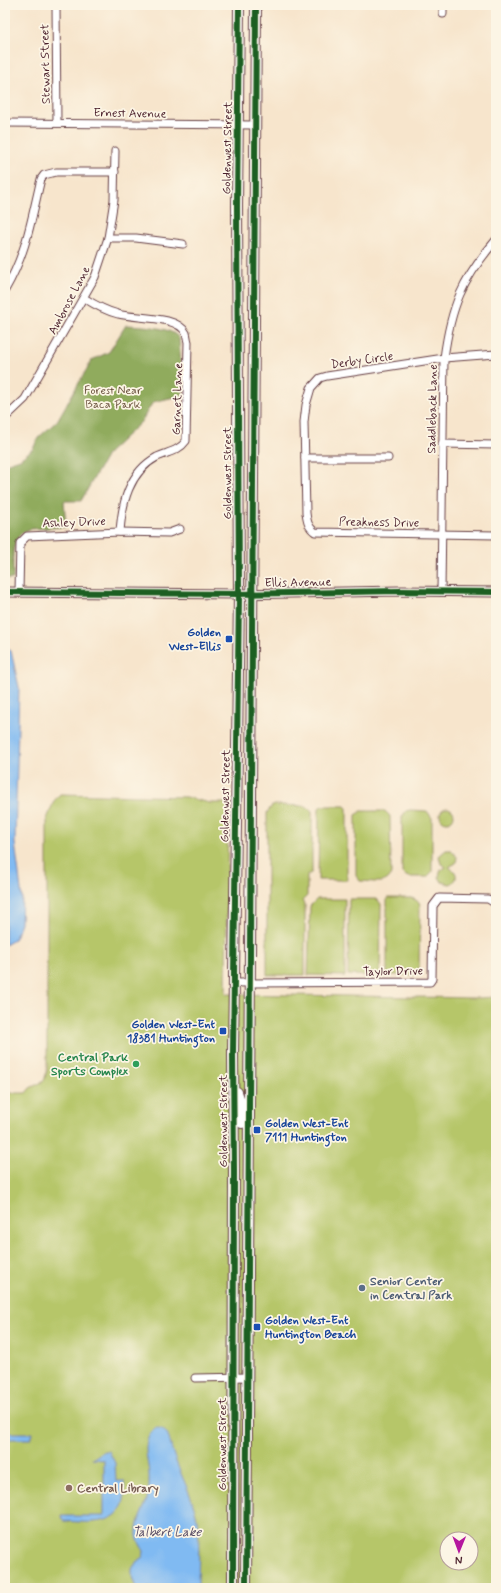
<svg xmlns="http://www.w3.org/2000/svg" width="501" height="1593" font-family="Mynerve,sans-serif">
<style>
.green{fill:#b6c669;stroke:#80724a;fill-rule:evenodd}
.forest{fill:#90ab5d;stroke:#6d6544}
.water{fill:#80baf2;stroke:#656c8e}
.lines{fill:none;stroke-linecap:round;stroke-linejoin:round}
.minor-casing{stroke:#643d43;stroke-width:9}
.tertiary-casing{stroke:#643d43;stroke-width:11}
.secondary-casing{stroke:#643d43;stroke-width:12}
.minor{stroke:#fff;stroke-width:7}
.tertiary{stroke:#fff;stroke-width:9}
.secondary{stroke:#fff;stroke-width:10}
.cycleway-casing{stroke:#fcf5e5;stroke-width:8}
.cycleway{stroke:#1b5e20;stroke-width:6}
.transit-dot{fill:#1a4fb4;stroke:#fcf5e5;stroke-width:1.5}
.leisure-dot{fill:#2e9e5b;stroke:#fcf5e5;stroke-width:1.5}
.service-dot{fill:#5c6f8a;stroke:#fcf5e5;stroke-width:1.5}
.education-dot{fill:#8d6e63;stroke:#fcf5e5;stroke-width:1.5}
.labels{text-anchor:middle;stroke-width:3.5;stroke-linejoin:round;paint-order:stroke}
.street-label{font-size:12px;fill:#4a1f2b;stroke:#fcf5e5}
.park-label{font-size:12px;fill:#6a513e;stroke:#fcf5e5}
.transit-label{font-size:12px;font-weight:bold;fill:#164399;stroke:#fcf5e5;text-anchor:end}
.leisure-label{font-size:12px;font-weight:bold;fill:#27864d;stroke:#fcf5e5;text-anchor:end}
.service-label{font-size:12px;font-weight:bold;fill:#4e5e75;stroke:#fcf5e5;text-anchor:start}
.education-label{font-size:12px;font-weight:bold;fill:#785e54;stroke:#fcf5e5;text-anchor:start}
.water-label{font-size:13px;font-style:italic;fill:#5a4e67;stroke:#fcf5e5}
</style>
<rect width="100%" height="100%" fill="#fcf5e5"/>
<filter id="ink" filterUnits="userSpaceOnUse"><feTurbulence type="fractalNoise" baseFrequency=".025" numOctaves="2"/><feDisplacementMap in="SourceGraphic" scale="8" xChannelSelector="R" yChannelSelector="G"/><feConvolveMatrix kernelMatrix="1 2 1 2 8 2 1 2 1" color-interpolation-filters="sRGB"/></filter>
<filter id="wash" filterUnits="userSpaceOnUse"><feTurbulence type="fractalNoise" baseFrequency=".012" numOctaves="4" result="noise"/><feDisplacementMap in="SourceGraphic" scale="16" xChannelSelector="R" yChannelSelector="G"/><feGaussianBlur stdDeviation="0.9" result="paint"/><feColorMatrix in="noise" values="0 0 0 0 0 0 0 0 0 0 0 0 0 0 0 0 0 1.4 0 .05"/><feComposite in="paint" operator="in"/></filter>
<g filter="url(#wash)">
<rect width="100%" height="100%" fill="#f7e5cc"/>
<!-- green -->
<g class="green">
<path d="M60 794 186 797 210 803H228L226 994 479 998 496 997V1588H5V1106L9 1093H26L30 1088 44 1081 47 1071V819L54 801ZM447 1539H471V1563H447Z"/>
<path d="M275 805 306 806 312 811V872L307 876V896L302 901 305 905V975H267V813L271 807Z"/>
<path d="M321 806H345L347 808V880H318L319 808Z"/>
<circle cx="447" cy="815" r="7"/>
<path d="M410 810 427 811 432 818V872L427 877H408L402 873V817L406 811Z"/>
<path d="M361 811H385L390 816 391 874C388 886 371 881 360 881L356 876V815Z"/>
<path d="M446 850H451L457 857 456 863 449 867 455 872C458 878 455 882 450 884L442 882 439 877 440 871 446 867 441 864 439 856Z"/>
<path d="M387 898H412L419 902 420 905 419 971 414 975H387Z"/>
<path d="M317 899H345V976L308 975 310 906Z"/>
<path d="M349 899H377L381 904 380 976 348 975Z"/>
</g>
<!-- forest -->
<path class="forest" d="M126 325C141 326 170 326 179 338L183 395 153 402 141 422 108 453 81 501H64L66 527 30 529C8 536 14 561 13 579H5V464L20 459 33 449 38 438 57 421 92 360 109 352Z"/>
<!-- water -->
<g class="water">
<path d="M5 647 11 651 19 687 15 843 22 898 21 923 14 940 5 945Z"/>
<path d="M156 1428C169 1427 170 1444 173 1453 180 1474 191 1493 196 1514 201 1538 198 1564 198 1588H136L132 1577V1569L137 1561 143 1558 144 1551C140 1544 136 1539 137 1531 137 1520 144 1510 147 1499 149 1493 149 1486 149 1480 150 1461 138 1443 156 1428Z"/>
<path d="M5 1433H32L31 1439H5Z"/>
<path d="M104 1451H109L115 1463 116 1481H124C124 1487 125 1494 124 1500 119 1528 83 1522 63 1521L62 1516H104V1460L92 1459Z"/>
</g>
</g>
<g filter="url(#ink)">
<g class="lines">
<!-- minor casing -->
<g class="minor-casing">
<g id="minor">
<path d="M56 5 57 123"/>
<path d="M443 5V14"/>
<path d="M5 123 255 125"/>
<path d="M108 238H136L183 244"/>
<path d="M5 290C27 252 31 220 41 179L44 175 56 172H115"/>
<path d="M84 298C95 305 106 311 118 314 135 319 177 315 186 333 187 336 187 339 188 342L186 441C179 451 168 452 157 457 129 472 122 503 120 532"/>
<path d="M496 354 444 358 327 376 320 378 311 388 306 405 304 422 306 513C307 521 308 527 315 532L496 535"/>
<path d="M5 418 25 399 95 277 108 238 114 200 115 151"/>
<path d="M442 444 496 445"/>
<path d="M305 458H388"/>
<path d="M19 592 20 543 27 536 120 532 169 533 180 529"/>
<path d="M441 592 444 358C451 306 462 280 496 240"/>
<path d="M235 983 430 982 432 979 433 906 439 898 488 899 496 904"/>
<path d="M195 1378 248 1377"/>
</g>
</g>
<!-- tertiary casing -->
<g class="tertiary-casing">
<path id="tertiary" d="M5 592 239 594 400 591 496 592"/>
</g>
<!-- secondary casing -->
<g class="secondary-casing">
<g id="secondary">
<path d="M237 1092 241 1104 242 1123"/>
<path d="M233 1588 234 1171 233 1053 239 594 237 206 239 5"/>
<path d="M246 1588 256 5"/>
</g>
</g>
<!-- minor -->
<use href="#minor" class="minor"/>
<!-- tertiary -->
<use href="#tertiary" class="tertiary"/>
<!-- secondary -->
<use href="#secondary" class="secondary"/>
<!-- cycleway casing -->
<g class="cycleway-casing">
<g id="cycleway">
<path d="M5 592 239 594 400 591 496 592"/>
<path d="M233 1588 234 1171 233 1053 239 594 237 206 239 5"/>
<path d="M246 1588 256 5"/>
</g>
</g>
<!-- cycleway -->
<use href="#cycleway" class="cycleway"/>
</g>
</g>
<!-- markers -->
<g class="transit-dot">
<rect x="225" y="635" width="8" height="8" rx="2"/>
<rect x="219" y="1027" width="8" height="8" rx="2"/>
<rect x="253" y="1126" width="8" height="8" rx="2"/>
<rect x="253" y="1323" width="8" height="8" rx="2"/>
</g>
<circle class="leisure-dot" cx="136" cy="1064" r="4"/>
<circle class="service-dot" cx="362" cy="1288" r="4"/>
<circle class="education-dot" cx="69" cy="1488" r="4"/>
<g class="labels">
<!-- street labels -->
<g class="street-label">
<text transform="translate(45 64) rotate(-91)" y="4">Stewart Street</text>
<text transform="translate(130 113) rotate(1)" y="4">Ernest Avenue</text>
<text transform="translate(227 148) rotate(-89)" y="4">Goldenwest Street</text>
<text transform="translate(69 300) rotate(-62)" y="4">Ambrose Lane</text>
<text transform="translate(362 360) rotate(-8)" y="4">Derby Circle</text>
<text transform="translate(177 399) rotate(-88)" y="4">Garnet Lane</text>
<text transform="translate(432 409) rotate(-89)" y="4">Saddleback Lane</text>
<text transform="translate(227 473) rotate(-90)" y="4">Goldenwest Street</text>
<text transform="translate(74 522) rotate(-2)" y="4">Ashley Drive</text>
<text transform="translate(379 522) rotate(1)" y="4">Preakness Drive</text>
<text transform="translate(298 582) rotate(-1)" y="4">Ellis Avenue</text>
<text transform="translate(225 796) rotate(-89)" y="4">Goldenwest Street</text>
<text transform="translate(393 971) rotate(-1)" y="4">Taylor Drive</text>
<text transform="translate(223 1121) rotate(-90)" y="4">Goldenwest Street</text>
<text transform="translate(222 1444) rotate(-90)" y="4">Goldenwest Street</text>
</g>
<!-- park labels -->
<g class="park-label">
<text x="113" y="394">Forest Near<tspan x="113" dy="14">Baca Park</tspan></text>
</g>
<!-- transit labels -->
<g class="transit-label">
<text x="221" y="636">Golden<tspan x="221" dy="14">West-Ellis</tspan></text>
<text x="215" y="1028">Golden West-Ent<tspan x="215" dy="14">18381 Huntington</tspan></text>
<text x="265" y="1127" text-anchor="start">Golden West-Ent<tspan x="265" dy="14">7111 Huntington</tspan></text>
<text x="265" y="1324" text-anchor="start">Golden West-Ent<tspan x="265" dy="14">Huntington Beach</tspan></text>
</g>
<!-- leisure labels -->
<g class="leisure-label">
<text x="128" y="1061">Central Park<tspan x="128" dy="14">Sports Complex</tspan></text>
</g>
<!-- service labels -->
<g class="service-label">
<text x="370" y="1285">Senior Center<tspan x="370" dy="14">in Central Park</tspan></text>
</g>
<!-- education labels -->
<g class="education-label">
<text x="77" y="1492">Central Library</text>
</g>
<!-- water labels -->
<g class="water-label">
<text x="167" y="1536">Talbert Lake</text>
</g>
</g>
<!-- margin -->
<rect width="501" height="1593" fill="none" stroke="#fcf5e5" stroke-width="20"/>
<!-- north arrow -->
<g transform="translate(459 1551) rotate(181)"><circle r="19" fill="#fcf5e5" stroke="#b59f9b"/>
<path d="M0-3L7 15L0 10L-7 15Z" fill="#b5179e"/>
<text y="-6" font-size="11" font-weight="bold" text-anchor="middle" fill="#4a1f2b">N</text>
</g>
</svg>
